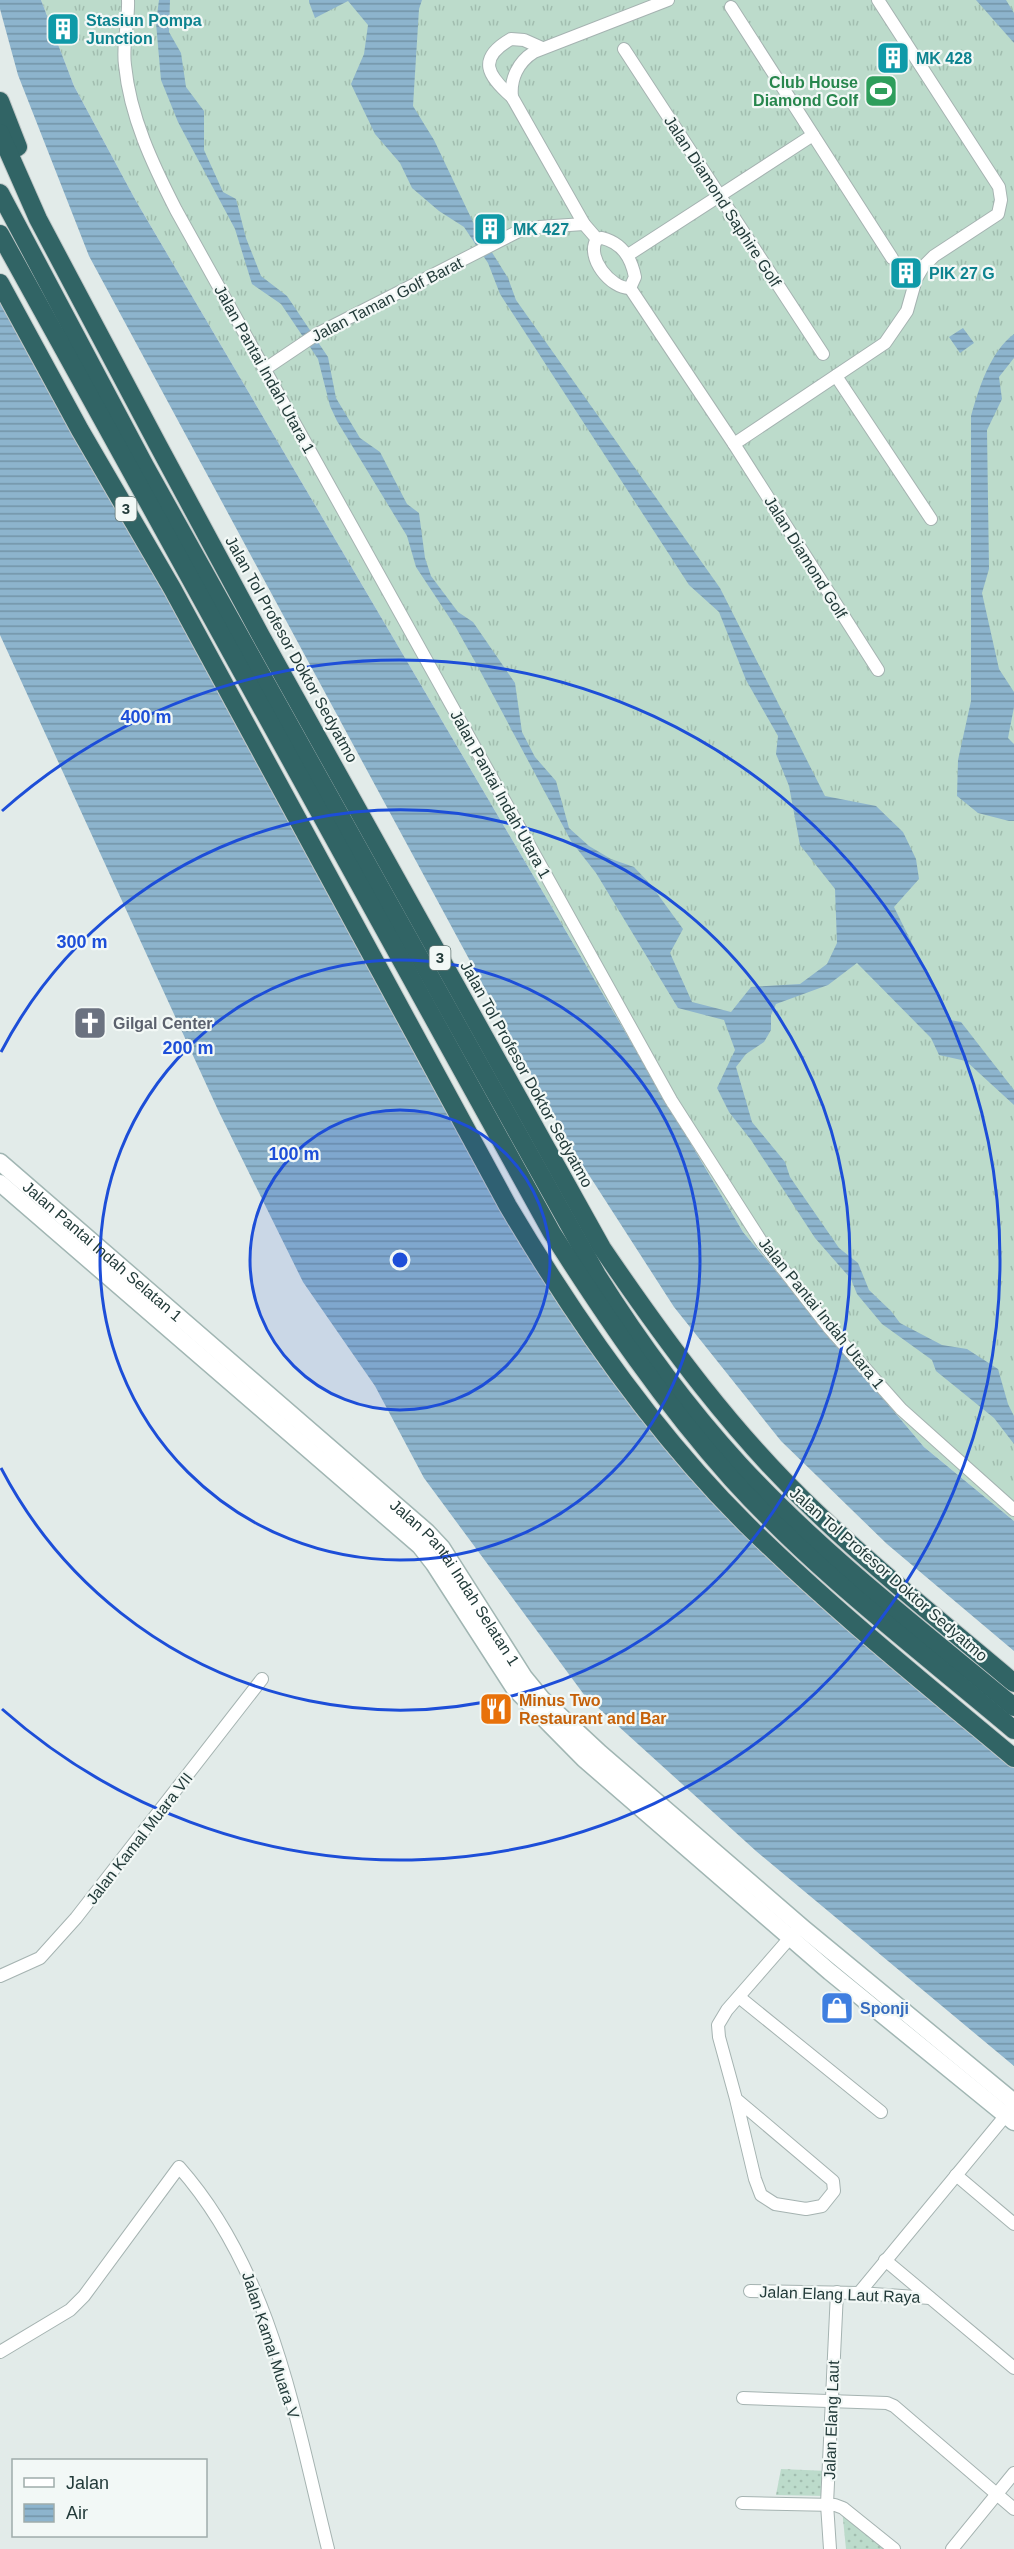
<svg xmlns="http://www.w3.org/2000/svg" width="1014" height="2549" font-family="Arial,sans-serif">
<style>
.grass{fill:url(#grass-tufts)}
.park{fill:url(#park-dots)}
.water{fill:url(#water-rules)}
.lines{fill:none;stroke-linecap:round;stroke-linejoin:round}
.street-casing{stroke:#a5b3b1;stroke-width:14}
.secondary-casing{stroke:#a1b6b3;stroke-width:19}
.highway-casing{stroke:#c1c8c8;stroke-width:20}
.street{stroke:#fff;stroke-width:12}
.secondary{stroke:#fff;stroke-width:16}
.highway{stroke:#316465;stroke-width:18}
.ring{fill:none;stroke:#1d4ed8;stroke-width:3}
.labels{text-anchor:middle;stroke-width:4.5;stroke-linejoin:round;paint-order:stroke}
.shield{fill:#f2f8f6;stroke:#617472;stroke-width:1.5}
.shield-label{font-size:15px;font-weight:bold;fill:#233b3a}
.culture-label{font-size:16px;font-weight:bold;fill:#0d838f;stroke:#f2f8f6;text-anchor:start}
.leisure-label{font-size:16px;font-weight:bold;fill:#27864d;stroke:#f2f8f6;text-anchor:end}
.street-label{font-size:16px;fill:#233b3a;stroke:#f2f8f6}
.worship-label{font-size:16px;font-weight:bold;fill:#5b616d;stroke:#f2f8f6;text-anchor:start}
.food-label{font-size:16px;font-weight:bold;fill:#c56008;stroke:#f2f8f6;text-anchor:start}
.shop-label{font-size:16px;font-weight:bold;fill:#366cbe;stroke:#f2f8f6;text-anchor:start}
.centre{fill:#1d4ed8;stroke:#f2f8f6;stroke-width:3}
.ring-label{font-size:18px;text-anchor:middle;font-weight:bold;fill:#1d4ed8;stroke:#f2f8f6;stroke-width:4.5;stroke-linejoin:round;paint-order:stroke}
</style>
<defs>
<pattern id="grass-tufts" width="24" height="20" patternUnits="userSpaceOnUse" patternTransform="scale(1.5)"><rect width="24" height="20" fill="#bcdbcb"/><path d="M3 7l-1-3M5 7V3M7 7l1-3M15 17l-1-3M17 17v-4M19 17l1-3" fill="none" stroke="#a1bdaf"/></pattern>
<pattern id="park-dots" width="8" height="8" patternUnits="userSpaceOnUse" patternTransform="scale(1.5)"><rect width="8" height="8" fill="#bcdbcb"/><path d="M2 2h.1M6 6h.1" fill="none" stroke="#a1bdaf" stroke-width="1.8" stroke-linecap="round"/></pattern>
<pattern id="water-rules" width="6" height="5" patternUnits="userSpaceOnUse" patternTransform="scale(1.5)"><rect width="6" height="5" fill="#8db4cd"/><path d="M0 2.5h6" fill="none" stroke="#7394a7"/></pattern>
</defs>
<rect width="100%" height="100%" fill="#e2ebe9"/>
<!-- grass -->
<path class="grass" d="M41 0H1014V1521L924 1447 743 1232 136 201 74 86Z"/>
<!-- park -->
<g class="park">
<path d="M781 2469 828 2471 826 2496 776 2495Z"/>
<path d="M842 2509 892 2549H846Z"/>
</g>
<!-- water -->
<g class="water">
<path d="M0 0H41L74 86 136 201 743 1232 924 1447 1014 1521V1651L887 1544 781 1441 674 1307 569 1144 89 256 18 75 0 9Z"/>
<path d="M159 0H170L169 32 181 53 186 87 204 111V150L223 192 236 199 246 238 261 276 287 296 328 357 336 398 360 438 380 452 407 504 419 513 425 558 431 576 458 612 473 622 515 683 522 732 535 757 556 781 569 828 589 846 611 859 634 867 651 885 683 929 670 953 692 1002 731 1012 751 987 800 984 827 964 837 943 835 889 800 845 789 786 776 754 778 736 746 680 719 612 689 585 500 294 488 263 464 227 439 211 412 188 400 163 375 134 351 84 364 54 368 25 348 1 315 18 309 2V0H422L419 9 413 106 434 140 473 222 508 278 516 300 720 588 825 796 876 806 903 832 916 859 919 879 894 907 950 1020 961 1022 1014 1090V1105L966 1061 939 1055 931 1038 857 963 828 985 776 1004 771 1015V1030L764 1042 746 1054 736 1067 752 1122 785 1162 790 1177 839 1248 858 1263 869 1290 891 1311 900 1323 942 1345 967 1349 998 1369 1008 1404 1014 1416V1444L994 1418 936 1371 932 1360 882 1324 857 1294 851 1279 815 1238 751 1140 729 1112 717 1088 735 1050 724 1020 678 1008 596 873 571 841 478 667 455 626 416 567 407 536 337 421 330 406 318 359 281 304 252 284 235 229 178 122 161 80 156 23Z"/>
<path d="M976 0H1006L1014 13V43Z"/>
<path d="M0 302 107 486 556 1293 743 1530 1014 1761V2066L756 1851 585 1696 424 1478 375 1386 303 1282 218 1110 0 635Z"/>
<path d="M963 328 974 343 960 353 949 337Z"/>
<path d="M1014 334V358L999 377 1002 399 987 430 989 569 982 593 999 669 1014 692V707L1008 738 1014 744V821H1009L978 813 957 796 958 760 971 701V416C979 388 990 352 1014 334Z"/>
</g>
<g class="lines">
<!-- street casing -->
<g class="street-casing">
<g id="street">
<path d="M128 0C129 21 122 44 125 65 130 117 153 165 176 210L671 1100 761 1241 830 1329 901 1409 1014 1510"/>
<path d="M731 7 892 258"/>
<path d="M624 49 823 354"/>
<path d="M512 97C488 76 476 59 511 39L524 40 542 48"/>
<path d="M602 238C622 243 631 257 635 277L630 288C611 289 585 257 597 239Z"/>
<path d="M597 239 584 224 512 97C510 79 518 62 534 52L668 0"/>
<path d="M628 255 813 135"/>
<path d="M630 288 734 444 878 670"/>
<path d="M265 369 317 334 519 231 539 227 584 224"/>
<path d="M836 376 931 519"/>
<path d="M734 444 885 343 907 311 916 279 923 267 934 256 998 214 1001 200 999 187 878 0"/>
<path d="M0 1976 40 1958 76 1918 262 1679"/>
<path d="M739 1997 881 2112"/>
<path d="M736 2099 755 2179 761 2195 775 2204 806 2209 822 2206 834 2191 833 2181 736 2099 719 2037 718 2025 727 2010 795 1932"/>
<path d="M956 2175 1014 2224"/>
<path d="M885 2260 1014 2368"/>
<path d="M750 2291 859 2293 930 2298"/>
<path d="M859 2293 1011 2109"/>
<path d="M0 2352 70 2310 84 2296 179 2167C272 2272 295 2417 328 2549"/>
<path d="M743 2398 887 2403 894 2406 1014 2509"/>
<path d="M742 2503 835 2505 843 2508 894 2549"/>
<path d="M830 2549 827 2504 837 2292"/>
<path d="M952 2549 1014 2473"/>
</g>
</g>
<!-- secondary casing -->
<g class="secondary-casing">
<g id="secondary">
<path id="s1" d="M0 1162 427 1532 442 1548 524 1677 542 1699 600 1753 803 1928 1014 2102"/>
<path d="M0 1183 420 1546 434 1564 514 1688 584 1759 830 1972 1014 2122"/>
</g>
</g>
<!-- highway casing -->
<g class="highway-casing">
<g id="highway">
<path d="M0 101 18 147"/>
<path d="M0 133 38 219 158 445 261 636 602 1248C666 1342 734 1435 817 1513 880 1573 948 1627 1014 1683"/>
<path d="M0 193 145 466 597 1275C639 1342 686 1406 739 1464 822 1554 920 1629 1014 1707"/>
<path d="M0 234 552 1233C607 1319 663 1402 732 1479 816 1572 918 1649 1014 1730"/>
<path d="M0 283 80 430 172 588 508 1206C575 1319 653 1432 747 1525 831 1608 923 1682 1014 1758"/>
</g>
</g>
<!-- street -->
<use href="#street" class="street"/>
<!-- secondary -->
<use href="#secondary" class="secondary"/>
<!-- highway -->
<use href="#highway" class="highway"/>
</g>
<!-- distance rings -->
<circle cx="400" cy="1260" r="150" fill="#1d4ed8" fill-opacity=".12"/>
<g class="ring">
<circle cx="400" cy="1260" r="150"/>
<circle cx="400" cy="1260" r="300"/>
<path d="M1 1052A450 450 0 1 1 1 1468"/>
<path d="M2 811A600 600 0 1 1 2 1709"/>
</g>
<!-- icons -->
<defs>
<g id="building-square" transform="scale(1.725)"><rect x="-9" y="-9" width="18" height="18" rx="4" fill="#0f9aa8" stroke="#f2f8f6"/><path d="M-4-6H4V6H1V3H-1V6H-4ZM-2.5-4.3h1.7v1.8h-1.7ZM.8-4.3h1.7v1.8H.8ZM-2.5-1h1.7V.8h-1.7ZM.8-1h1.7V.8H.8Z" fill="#fff"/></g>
<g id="stadium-square" transform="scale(1.725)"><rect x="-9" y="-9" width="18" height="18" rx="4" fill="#2e9e5b" stroke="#f2f8f6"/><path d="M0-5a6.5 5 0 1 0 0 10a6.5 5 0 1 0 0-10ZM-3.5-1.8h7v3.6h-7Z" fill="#fff"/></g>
<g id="church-square" transform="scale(1.725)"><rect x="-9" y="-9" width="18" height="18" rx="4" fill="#6b7280" stroke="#f2f8f6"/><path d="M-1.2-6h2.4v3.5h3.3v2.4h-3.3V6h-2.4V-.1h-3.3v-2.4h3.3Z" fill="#fff"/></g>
<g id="restaurant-square" transform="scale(1.725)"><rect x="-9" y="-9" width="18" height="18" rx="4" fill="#e8710a" stroke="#f2f8f6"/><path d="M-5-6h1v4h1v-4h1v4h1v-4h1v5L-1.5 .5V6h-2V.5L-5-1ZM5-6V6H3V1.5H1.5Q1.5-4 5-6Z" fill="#fff"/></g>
<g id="shop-square" transform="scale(1.725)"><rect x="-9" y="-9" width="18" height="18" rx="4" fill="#3f7fe0" stroke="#f2f8f6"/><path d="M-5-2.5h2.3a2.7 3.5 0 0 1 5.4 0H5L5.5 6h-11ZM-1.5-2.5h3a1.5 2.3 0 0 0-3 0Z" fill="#fff"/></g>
</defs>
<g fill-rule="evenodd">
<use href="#building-square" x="63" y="29"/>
<use href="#building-square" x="893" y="58"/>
<use href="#stadium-square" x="881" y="91"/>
<use href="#building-square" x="490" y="229"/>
<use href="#building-square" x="906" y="273"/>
<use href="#church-square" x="90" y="1023"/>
<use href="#restaurant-square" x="496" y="1709"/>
<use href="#shop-square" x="837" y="2008"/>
</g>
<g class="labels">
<!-- shield labels -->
<g class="shield">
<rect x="115.5" y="497" width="21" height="24" rx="4.5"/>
<rect x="429.5" y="946" width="21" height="24" rx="4.5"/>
</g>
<g class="shield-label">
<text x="126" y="514">3</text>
<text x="440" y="963">3</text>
</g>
<!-- culture labels -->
<g class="culture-label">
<text x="86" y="26">Stasiun Pompa<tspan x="86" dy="18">Junction</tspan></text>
<text x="916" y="64">MK 428</text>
<text x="513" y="235">MK 427</text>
<text x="929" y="279">PIK 27 G</text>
</g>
<!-- leisure labels -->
<g class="leisure-label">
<text x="858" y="88">Club House<tspan x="858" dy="18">Diamond Golf</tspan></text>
</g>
<!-- street labels -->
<g class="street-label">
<text transform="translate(723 201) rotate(57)" y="6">Jalan Diamond Saphire Golf</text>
<text transform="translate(387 299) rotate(-27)" y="6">Jalan Taman Golf Barat</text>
<text transform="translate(265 369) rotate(61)" y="6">Jalan Pantai Indah Utara 1</text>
<text transform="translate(806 557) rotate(58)" y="6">Jalan Diamond Golf</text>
<text transform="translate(292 649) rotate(61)" y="6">Jalan Tol Profesor Doktor Sedyatmo</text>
<text transform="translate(501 794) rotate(61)" y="6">Jalan Pantai Indah Utara 1</text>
<text transform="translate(527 1074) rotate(61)" y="6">Jalan Tol Profesor Doktor Sedyatmo</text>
<text dy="6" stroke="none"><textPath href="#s1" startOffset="136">Jalan Pantai Indah Selatan 1</textPath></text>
<text transform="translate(822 1313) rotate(51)" y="6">Jalan Pantai Indah Utara 1</text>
<text transform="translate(889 1574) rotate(41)" y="6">Jalan Tol Profesor Doktor Sedyatmo</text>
<text dy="6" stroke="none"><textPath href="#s1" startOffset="622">Jalan Pantai Indah Selatan 1</textPath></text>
<text transform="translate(139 1838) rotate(-52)" y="6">Jalan Kamal Muara VII</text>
<text transform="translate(840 2294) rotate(2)" y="6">Jalan Elang Laut Raya</text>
<text transform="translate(271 2345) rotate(72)" y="6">Jalan Kamal Muara V</text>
<text transform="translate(831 2420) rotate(-88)" y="6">Jalan Elang Laut</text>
</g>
<!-- worship labels -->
<g class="worship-label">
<text x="113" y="1029">Gilgal Center</text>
</g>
<!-- food labels -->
<g class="food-label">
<text x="519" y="1706">Minus Two<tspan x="519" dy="18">Restaurant and Bar</tspan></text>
</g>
<!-- shop labels -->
<g class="shop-label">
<text x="860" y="2014">Sponji</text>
</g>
</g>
<circle cx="400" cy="1260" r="9" class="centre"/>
<g class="ring-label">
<text x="146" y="723">400 m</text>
<text x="82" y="948">300 m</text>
<text x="188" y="1054">200 m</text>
<text x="294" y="1160">100 m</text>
</g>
<!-- legend -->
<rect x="12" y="2459" width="195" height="78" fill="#f2f8f6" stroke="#9facab" stroke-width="1.5"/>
<rect x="24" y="2478" width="30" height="9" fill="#ffffff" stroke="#9facab" stroke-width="1.5"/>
<text x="66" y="2489" font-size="18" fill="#233b3a">Jalan</text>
<rect x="24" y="2504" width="30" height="18" fill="url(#water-rules)" stroke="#9facab" stroke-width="1.5"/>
<text x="66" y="2519" font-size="18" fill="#233b3a">Air</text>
</svg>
